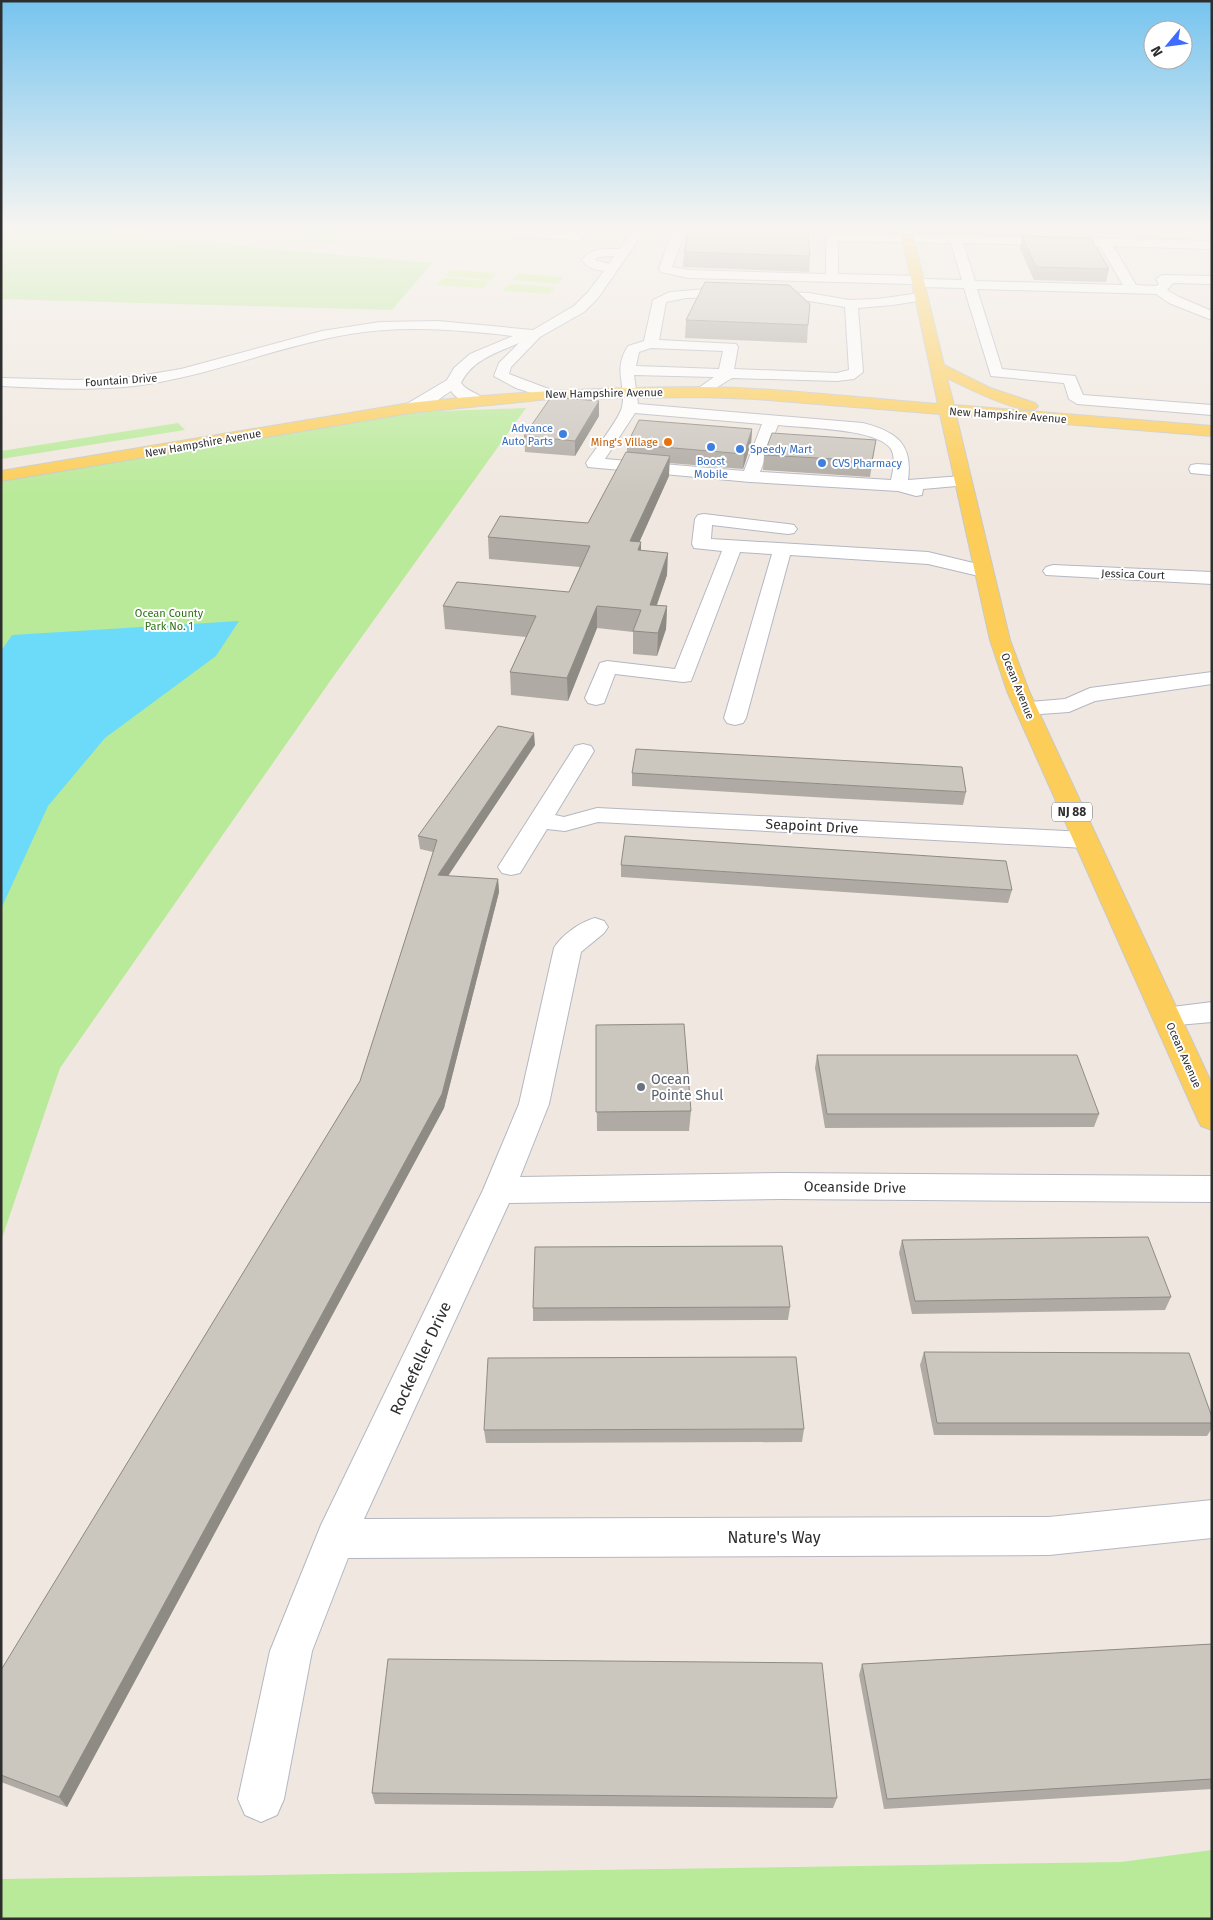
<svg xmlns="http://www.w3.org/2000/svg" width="1213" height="1920" font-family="'Fira Sans',sans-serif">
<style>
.green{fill:#b9ea99}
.pitch{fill:#cff294}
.water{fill:#6cdbf9}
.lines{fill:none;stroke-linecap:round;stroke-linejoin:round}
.minor-casing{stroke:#b4b7c2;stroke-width:2}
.major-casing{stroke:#c9c9c9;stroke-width:2}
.minor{fill:#fff;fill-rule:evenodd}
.major{fill:#fccd58;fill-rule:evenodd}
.wall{fill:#afaaa3}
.shaded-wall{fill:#8e8b85}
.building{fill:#cbc6be;stroke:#8e8b85}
.shop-dot{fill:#3f7fe0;stroke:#fff;stroke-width:2}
.food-dot{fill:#e8710a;stroke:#fff;stroke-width:2}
.worship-dot{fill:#6b7280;stroke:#fff;stroke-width:2}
.labels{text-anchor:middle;stroke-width:4;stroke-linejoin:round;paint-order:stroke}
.far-street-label{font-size:11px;fill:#2e2e2e;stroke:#fff}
.far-shop-label{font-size:11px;fill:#366cbe;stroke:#fff;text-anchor:start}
.far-food-label{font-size:11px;fill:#c56008;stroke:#fff;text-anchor:end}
.far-park-label{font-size:11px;fill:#2e7415;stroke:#fff}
.shield{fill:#fff;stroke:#6d6d6d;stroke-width:1}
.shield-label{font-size:12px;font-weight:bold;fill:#2e2e2e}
.street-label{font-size:14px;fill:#2e2e2e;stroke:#fff}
.worship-label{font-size:14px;fill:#5b616d;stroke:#fff;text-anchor:start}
.near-street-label{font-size:16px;fill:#2e2e2e;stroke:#fff}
</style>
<rect width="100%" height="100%" fill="#f0e8e0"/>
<!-- green -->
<g class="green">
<path d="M1 227H24L432 263 392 310 1 299Z"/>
<path d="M321 227H354L332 237 338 245 311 238H283Z"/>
<path d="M526 408 333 677 60 1068 1 1241V476L413 412Z"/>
<path d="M178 423 185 430 1 459V451Z"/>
<path d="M1212 1850V1919H1V1879L1121 1862Z"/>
</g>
<!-- pitch -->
<g class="pitch">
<path d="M451 270 496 273 490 280 445 276Z"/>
<path d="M518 274 563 277 558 284 512 280Z"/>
<path d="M444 278 489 281 483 288 437 285Z"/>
<path d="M509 284 555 287 550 294 503 291Z"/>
</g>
<!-- water -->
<path class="water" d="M239 621 216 656 105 738 48 806 1 909V651L12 635Z"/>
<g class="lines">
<!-- minor casing -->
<g class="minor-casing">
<g id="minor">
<path d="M405 227H418L407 235 401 231Z"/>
<path d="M510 227 575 232 580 227H592L582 239 578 240C562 239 517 240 507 230Z"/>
<path d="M635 227H647L598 298 584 312 540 337 511 367 509 374 554 391 557 394 554 397 549 399 516 388 494 376 499 363 519 343C496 353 472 360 461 383 467 392 478 392 484 400L481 403C470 406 457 400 451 391 438 399 421 415 405 411L402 408 405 405 447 380 454 368 470 354 513 336C459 330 404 325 350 334 277 346 208 377 134 386 90 391 45 388 1 386V378L77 380 133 377 181 369 322 331 380 322 438 321 533 330 574 306 588 292 604 271C595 270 588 268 582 260 592 247 604 249 620 249ZM614 256 609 264 595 260 598 257Z"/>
<path d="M674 227H687L672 267 689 270 826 274V237L832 233 1212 241V249L1113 246 1136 285 1156 286 1159 284 1156 279 1162 275 1212 276V284L1173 283 1167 290 1179 297 1212 311V320L1169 303 1156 294 977 289 1002 369 1075 376 1083 395 1212 405V415L1077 404 1069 399 1064 383 991 376 964 288 917 287 911 284 689 278 661 272 659 269ZM838 241 951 243 962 280 923 279 917 276 838 274ZM963 243 1100 246 1123 285 975 281Z"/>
<path d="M707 289 809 293 849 300 878 299 920 293 927 297 925 300 892 305 858 308 863 372 854 379 837 381 732 378 701 397 693 392 714 377 634 375 638 404 863 423C897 432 913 444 908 480L962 476 968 477 971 481 968 485 923 489 922 495 916 496 898 491 750 482 588 467 586 463C594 451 620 418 622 407 627 386 612 371 628 346L644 341 653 300 670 292ZM731 297 809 301 845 307 849 370 837 373 734 369 738 347 736 344 659 340 666 302 686 298ZM651 348 723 351 719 369 636 366 639 352ZM635 413 762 424 744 471 605 459ZM778 425C803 428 877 428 891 449 896 458 893 471 891 480L760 472Z"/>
<path d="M1197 464 1212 465V475L1191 473 1189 469 1191 465Z"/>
<path d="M704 514 788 524 794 525 797 529 794 533 788 534 712 525 711 539 928 552 990 567 993 571 990 575 983 577 928 564 790 555 746 718 743 723 735 725 727 723 724 718 772 554 740 552 691 681 683 682 615 674 604 703 596 705 588 703 585 698 600 663 607 661 675 669 722 551 694 548 692 544 695 519 698 515Z"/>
<path d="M1053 565 1212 572V584L1046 575 1043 571 1046 567Z"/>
<path d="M1212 672V684L1095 701 1069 712 1026 715 1018 713 1015 708 1018 703 1065 699 1090 688Z"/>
<path d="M583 744 591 746 594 751 555 815 564 817 597 808 1085 832 1094 835 1097 840 1094 845 1085 848 598 822 565 831 547 829 520 873 511 875 502 873 498 867 572 751 575 746Z"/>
<path d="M595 918 604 921 608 927 604 933 581 952 549 1104 520 1177 782 1173 1212 1176V1202L782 1199 509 1203 364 1519 1049 1517 1212 1500V1538L1049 1555 348 1558 312 1651 284 1799 277 1815 261 1822 245 1815 238 1799 270 1651 321 1525 483 1190 519 1104 554 948C562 935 580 922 595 918Z"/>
<path d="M1212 1002V1022L1166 1026 1156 1023 1152 1016 1156 1009Z"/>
</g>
</g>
<!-- major casing -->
<g class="major-casing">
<path id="major" d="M900 227H911L944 365 990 388 1035 403 1038 406 1035 409C1018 414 965 387 947 378L954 405 1212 426V436L956 415 1010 640 1029 691 1212 1084V1130L1201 1126 1197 1118 1007 691 990 640 940 414 756 399 701 397 549 399 410 413 1 481V471L410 403C507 392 603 387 700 387 780 388 859 398 938 404Z"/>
</g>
<!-- minor -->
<use href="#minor" class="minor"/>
<!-- major -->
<use href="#major" class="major"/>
</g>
<!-- wall -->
<g class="wall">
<path d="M1022 236 1109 269 1106 282 1034 280 1020 249Z"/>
<path d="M684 252 810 256 809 272 683 267Z"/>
<path d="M686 320 808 325 807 343 685 338Z"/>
<path d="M599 416 575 456 525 452 524 436Z"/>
<path d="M752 429 751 444 743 469 669 463V476L639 542 641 550 667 575 657 605 667 606 666 629 657 656 633 654V632L597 628 568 701 511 695 510 672 526 637 445 629 443 606 569 592 580 567 489 559 488 537 588 523 627 452V444Z"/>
<path d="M876 440 870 477 763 470 764 455Z"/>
<path d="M535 745 448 876 498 879 499 892 444 1108 67 1807 1 1782V1670L360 1081 433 852 420 849 418 836Z"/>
<path d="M632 773 966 792 963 805 830 798 632 786Z"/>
<path d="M621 865 1012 890 1008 903 621 877Z"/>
<path d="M596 1025 691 1111 689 1131H597Z"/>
<path d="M817 1055 1099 1114 1094 1127 825 1128 815 1068Z"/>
<path d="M902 1240 1171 1297 1165 1310 912 1314 899 1253Z"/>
<path d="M790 1307 788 1320 533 1321V1308Z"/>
<path d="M924 1352 1212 1417V1428L1207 1436 934 1435 920 1365Z"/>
<path d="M804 1429 802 1442 486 1443 484 1430Z"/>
<path d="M1212 1644V1789L884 1809 859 1675 862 1664Z"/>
<path d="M372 1793 837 1798 833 1808 375 1804Z"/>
</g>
<!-- shaded-wall -->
<g class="shaded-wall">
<path d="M599 401V416L575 456V441Z"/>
<path d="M752 429 751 444 743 469 744 454Z"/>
<path d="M670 456 669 476 630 563V541Z"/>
<path d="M641 542V564L638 550Z"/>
<path d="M668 553 667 575 649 627 650 605Z"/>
<path d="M597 606V628L568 701 567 678Z"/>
<path d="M667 606 666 629 657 656 658 633Z"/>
<path d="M534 733 535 745 440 888 438 875Z"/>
<path d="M498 879 499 892 444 1108 67 1807 59 1797Z"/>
</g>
<!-- building -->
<g class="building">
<path d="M689 227H808L810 256 684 252Z"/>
<path d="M1022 236 1091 238 1109 269 1036 267Z"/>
<path d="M705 282 789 285 810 304 808 325 686 320Z"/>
<path d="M551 397 599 401 575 441 524 436Z"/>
<path d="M639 420 752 429 744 454 627 444Z"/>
<path d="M772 433 876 440 872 461 764 455Z"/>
<path d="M626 452 670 456 630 541 641 542 638 550 668 553 650 605 667 606 658 633 633 631 641 610 597 606 567 678 510 672 536 616 443 606 457 582 569 592 590 546 488 537 500 516 588 523Z"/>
<path d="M498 726 534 733 438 875 498 879 442 1094 59 1797 1 1775V1670L360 1081 437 840 418 836Z"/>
<path d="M636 749 962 767 966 792 632 773Z"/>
<path d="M625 836 1006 861 1012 890 621 865Z"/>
<path d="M684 1024 691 1111 596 1112V1025Z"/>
<path d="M817 1055H1077L1099 1114H827Z"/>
<path d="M1148 1237 1171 1297 915 1301 902 1240Z"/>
<path d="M782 1246 790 1307 533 1308 535 1247Z"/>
<path d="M924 1352 1189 1353 1212 1417V1423H937Z"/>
<path d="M796 1357 804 1429 484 1430 488 1358Z"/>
<path d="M1212 1644V1779L887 1799 862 1664Z"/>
<path d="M388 1659 822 1663 837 1798 372 1793Z"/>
</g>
<!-- sky -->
<linearGradient id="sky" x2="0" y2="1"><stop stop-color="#76c4ef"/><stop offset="0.46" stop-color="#f8f5f1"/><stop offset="1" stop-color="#f8f5f1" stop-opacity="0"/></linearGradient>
<rect width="1213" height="495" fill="url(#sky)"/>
<!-- markers -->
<g class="shop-dot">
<circle cx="563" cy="434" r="5"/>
<circle cx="711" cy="447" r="5"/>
<circle cx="740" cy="449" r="5"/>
<circle cx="822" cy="463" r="5"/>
</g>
<circle class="food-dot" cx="668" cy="442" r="5"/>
<circle class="worship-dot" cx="641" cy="1087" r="5"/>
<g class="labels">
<!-- far-street labels -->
<g class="far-street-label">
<text transform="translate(121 380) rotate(-4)" y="4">Fountain Drive</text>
<text transform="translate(604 393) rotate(-1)" y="4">New Hampshire Avenue</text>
<text transform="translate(1008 415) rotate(4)" y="4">New Hampshire Avenue</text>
<text transform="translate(203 443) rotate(-10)" y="4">New Hampshire Avenue</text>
<text transform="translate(1133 574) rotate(2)" y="4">Jessica Court</text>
<text transform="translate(1018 686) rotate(68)" y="4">Ocean Avenue</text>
<text transform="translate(1184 1055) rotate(66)" y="4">Ocean Avenue</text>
</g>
<!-- far-shop labels -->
<g class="far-shop-label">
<text x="553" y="432" text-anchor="end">Advance<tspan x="553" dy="13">Auto Parts</tspan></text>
<text x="750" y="453">Speedy Mart</text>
<text x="711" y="465" text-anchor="middle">Boost<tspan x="711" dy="13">Mobile</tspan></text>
<text x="832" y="467">CVS Pharmacy</text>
</g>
<!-- far-food labels -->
<g class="far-food-label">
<text x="658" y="446">Ming's Village</text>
</g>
<!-- far-park labels -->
<g class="far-park-label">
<text x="169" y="617">Ocean County<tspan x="169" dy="13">Park No. 1</tspan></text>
</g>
<!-- shield labels -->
<rect class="shield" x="1052" y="802.5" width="40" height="19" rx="4"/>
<g class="shield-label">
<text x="1072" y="816">NJ 88</text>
</g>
<!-- street labels -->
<g class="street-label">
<text transform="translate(812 826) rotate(3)" y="5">Seapoint Drive</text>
<text transform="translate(855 1187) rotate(1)" y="5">Oceanside Drive</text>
</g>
<!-- worship labels -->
<g class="worship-label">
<text x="651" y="1084">Ocean<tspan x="651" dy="16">Pointe Shul</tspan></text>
</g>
<!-- near-street labels -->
<g class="near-street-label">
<text transform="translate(420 1358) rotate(-65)" y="6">Rockefeller Drive</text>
<text x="774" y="1543">Nature's Way</text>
</g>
</g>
<!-- border -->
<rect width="1213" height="1920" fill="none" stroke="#2e2e2e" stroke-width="5"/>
<!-- north arrow -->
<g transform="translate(1168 45) rotate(241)"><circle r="24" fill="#ffffff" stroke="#ababab"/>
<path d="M0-4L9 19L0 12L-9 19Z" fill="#3e6cff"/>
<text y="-8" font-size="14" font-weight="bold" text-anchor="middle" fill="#2e2e2e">N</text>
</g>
</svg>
